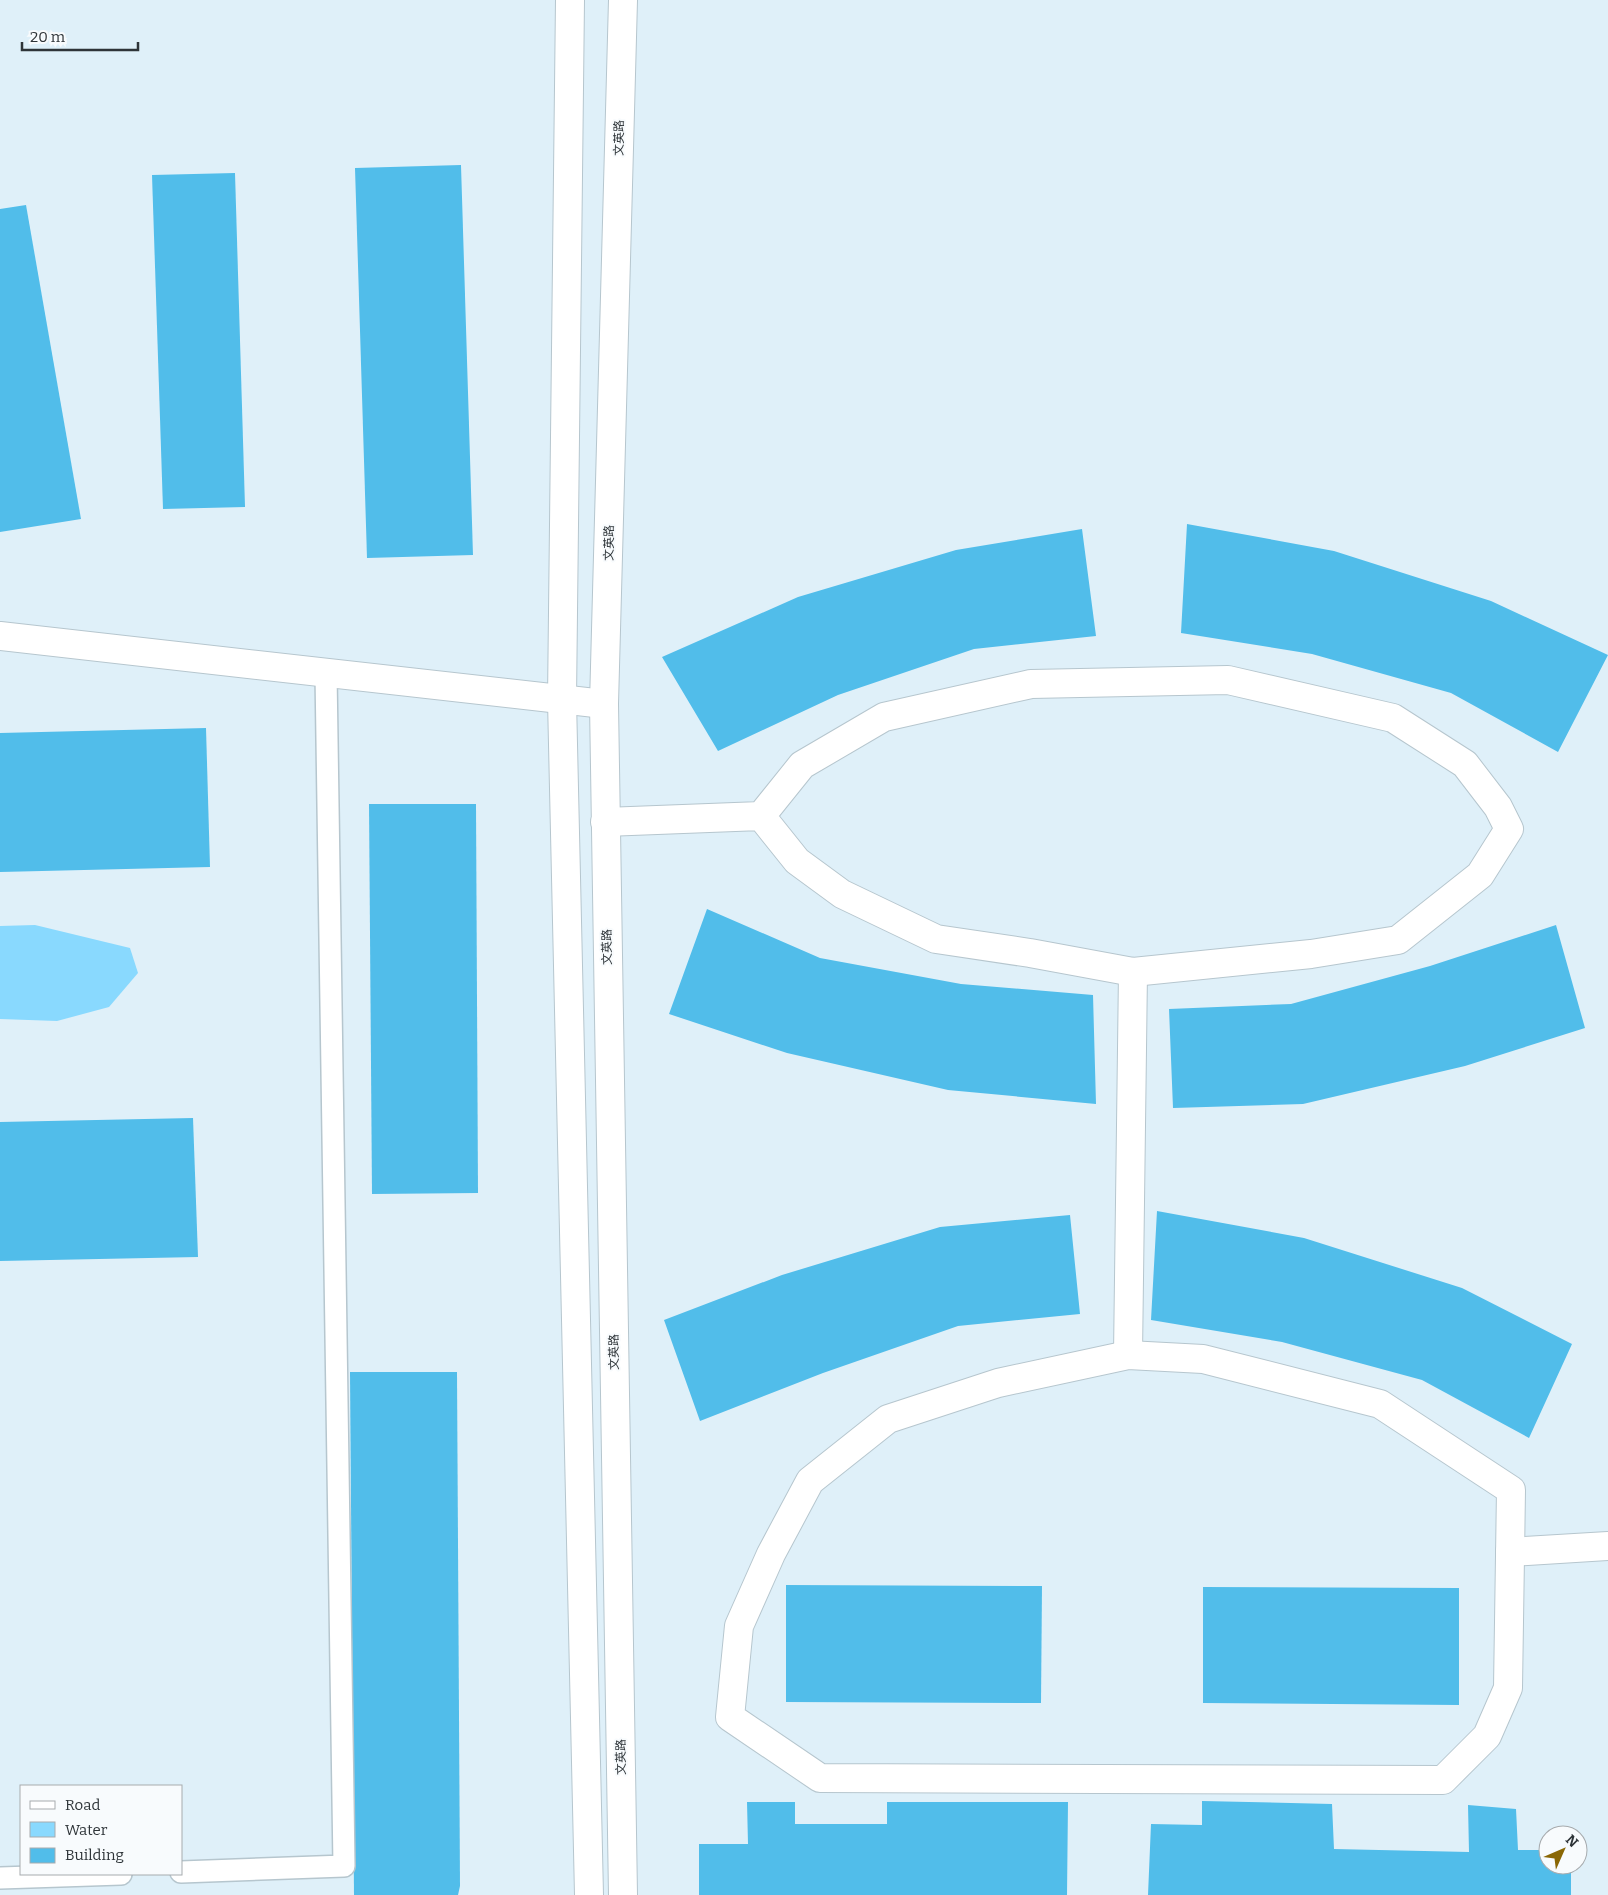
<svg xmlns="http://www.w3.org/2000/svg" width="1608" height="1895" font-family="Bitter,'Noto Sans SC',serif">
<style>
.water{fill:#89d9fe}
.building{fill:#51bdea}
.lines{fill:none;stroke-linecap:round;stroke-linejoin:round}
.service-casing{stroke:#b6c6ce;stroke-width:24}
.minor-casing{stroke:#b6c6ce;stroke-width:30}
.secondary-casing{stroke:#b6c6ce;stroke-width:30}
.service{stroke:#fff;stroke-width:21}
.minor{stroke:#fff;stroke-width:28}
.secondary{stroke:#fff;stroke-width:28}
.labels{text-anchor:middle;stroke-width:4;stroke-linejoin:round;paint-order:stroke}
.street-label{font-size:12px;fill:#2e3438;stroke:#f8fbfd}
</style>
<rect width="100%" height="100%" fill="#dff0f9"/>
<!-- water -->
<path class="water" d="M35 925 130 948 138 973 109 1007 57 1021 0 1019V926Z"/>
<!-- building -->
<g class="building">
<path d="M461 165 473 555 367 558 355 168Z"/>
<path d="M235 173 245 507 163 509 152 175Z"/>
<path d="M26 205 81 519 0 532V209Z"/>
<path d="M1187 524 1334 551 1491 601 1608 655 1558 752 1451 693 1312 654 1181 633Z"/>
<path d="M1082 529 1096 636 974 649 838 695 718 751 662 657 798 597 956 550Z"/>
<path d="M206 728 210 867 0 872V733Z"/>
<path d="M369 804H476L478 1193 372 1194Z"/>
<path d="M707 909 820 958 961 984 1093 995 1096 1104 948 1090 787 1053 669 1014Z"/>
<path d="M1556 925 1585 1028 1465 1066 1303 1104 1173 1108 1169 1009 1291 1004 1430 966Z"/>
<path d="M193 1118 198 1257 0 1261V1122Z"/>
<path d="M1157 1211 1304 1238 1462 1288 1572 1344 1529 1438 1422 1380 1282 1342 1151 1320Z"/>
<path d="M1070 1215 1080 1314 958 1326 823 1373 700 1421 664 1320 782 1275 940 1227Z"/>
<path d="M350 1372H457L460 1886 458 1895H354Z"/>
<path d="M786 1585 1042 1586 1041 1703 786 1702Z"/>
<path d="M1203 1587 1459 1588V1705L1203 1703Z"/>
<path d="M1202 1801 1332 1804 1334 1849 1469 1852 1468 1805 1516 1809 1518 1850H1548V1865H1571V1895H1148L1151 1824 1202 1825Z"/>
<path d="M747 1802H795V1824H887V1802H1068L1067 1895H699V1844H748Z"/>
</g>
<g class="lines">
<!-- service casing -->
<g class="service-casing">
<g id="service">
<path d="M181 1872 344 1866 326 673"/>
<path d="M0 1878 121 1874"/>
</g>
</g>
<!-- minor casing -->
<g class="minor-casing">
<g id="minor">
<path d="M0 636 604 704"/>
<path d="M605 822 761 816 802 765 884 717 1031 684 1228 680 1393 718 1465 764 1498 807 1509 829 1480 875 1398 940 1311 954 1133 972 1030 953 936 939 842 894 797 861 761 816"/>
<path d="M1128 1355 1203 1359 1380 1404 1511 1490 1508 1688 1487 1736 1443 1780 820 1778 730 1717 739 1626 771 1554 810 1481 888 1419 998 1383Z"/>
<path d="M1128 1355 1133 972"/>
<path d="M1510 1552 1608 1546"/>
</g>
</g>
<!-- secondary casing -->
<g class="secondary-casing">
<g id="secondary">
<path d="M570 0 562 700 589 1895"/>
<path d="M623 0 604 704 623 1895"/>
</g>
</g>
<!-- service -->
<use href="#service" class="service"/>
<!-- minor -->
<use href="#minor" class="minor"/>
<!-- secondary -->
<use href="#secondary" class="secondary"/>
</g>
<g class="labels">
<!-- street labels -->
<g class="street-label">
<text transform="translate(619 138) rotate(-89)" y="4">文英路</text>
<text transform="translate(609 543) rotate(-89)" y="4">文英路</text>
<text transform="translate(607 947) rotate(-91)" y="4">文英路</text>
<text transform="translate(614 1352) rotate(-91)" y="4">文英路</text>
<text transform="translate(621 1757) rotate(-91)" y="4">文英路</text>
</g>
</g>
<!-- legend -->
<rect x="20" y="1785" width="162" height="90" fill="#f8fbfd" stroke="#a7abae"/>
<rect x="30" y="1801" width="25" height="8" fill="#ffffff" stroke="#a7abae"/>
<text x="65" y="1810" font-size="15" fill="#2e3438">Road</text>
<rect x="30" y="1822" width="25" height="15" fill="#89d9fe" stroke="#a7abae"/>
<text x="65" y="1835" font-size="15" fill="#2e3438">Water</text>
<rect x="30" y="1848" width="25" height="15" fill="#51bdea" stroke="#a7abae"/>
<text x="65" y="1860" font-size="15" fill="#2e3438">Building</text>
<!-- north arrow -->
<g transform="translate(1563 1850) rotate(45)"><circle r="24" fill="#f8fbfd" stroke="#a7abae"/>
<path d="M0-4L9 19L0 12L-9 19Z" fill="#8a6705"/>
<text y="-8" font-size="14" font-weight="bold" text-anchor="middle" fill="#2e3438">N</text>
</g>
<!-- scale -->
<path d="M22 42v8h116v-8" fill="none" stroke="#2e3438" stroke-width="2.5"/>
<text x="30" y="42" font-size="15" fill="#2e3438" stroke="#f8fbfd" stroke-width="4" paint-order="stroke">20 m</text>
</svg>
